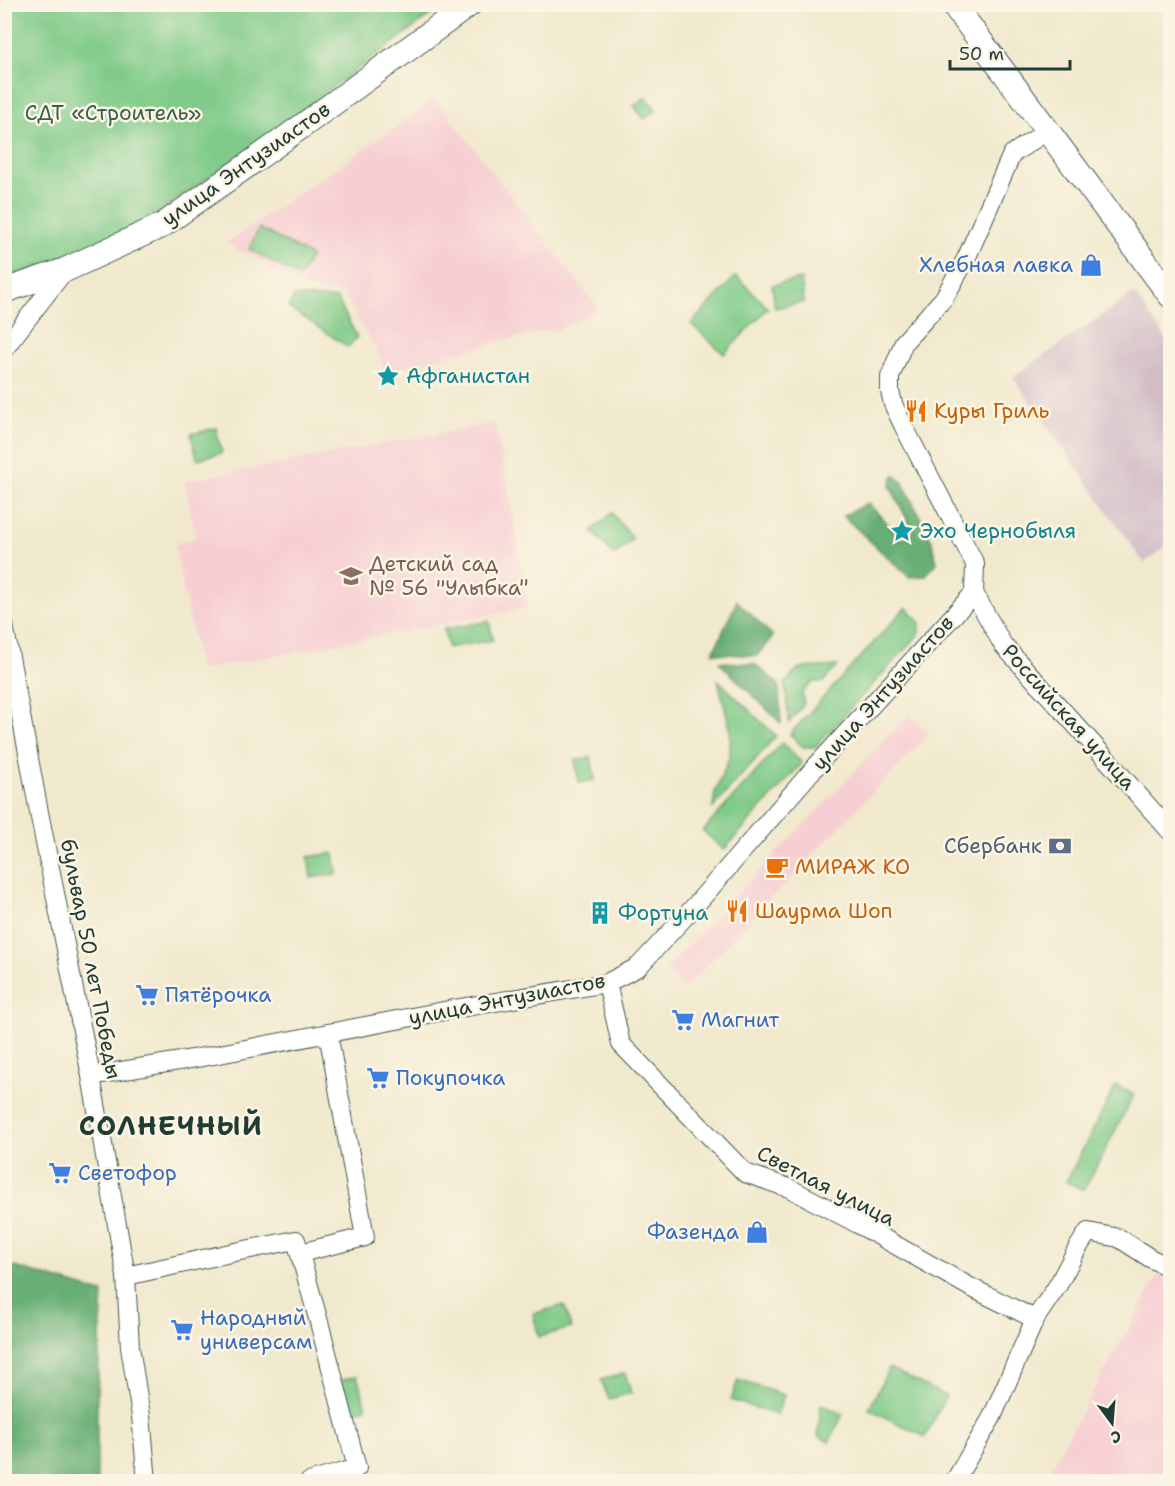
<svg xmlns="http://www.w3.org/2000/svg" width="1175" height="1486" font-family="'Shantell Sans',sans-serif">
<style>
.built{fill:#f7cfd3}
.industrial{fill:#d2bdc7}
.green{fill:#80cb89;stroke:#50845e;stroke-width:1.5}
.forest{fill:#68af75;stroke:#447654;stroke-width:1.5}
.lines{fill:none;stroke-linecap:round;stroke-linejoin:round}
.minor-casing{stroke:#3e574b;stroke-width:20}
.major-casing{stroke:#3e574b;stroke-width:26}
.minor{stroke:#fff;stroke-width:18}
.major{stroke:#fff;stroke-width:24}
.labels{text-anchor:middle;stroke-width:5;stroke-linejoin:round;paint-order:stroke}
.park-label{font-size:21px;fill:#376049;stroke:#fcf5e5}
.street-label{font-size:21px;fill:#1f3d34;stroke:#fcf5e5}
.shop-label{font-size:21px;fill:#366cbe;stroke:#fcf5e5;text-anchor:start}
.culture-label{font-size:21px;fill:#0d838f;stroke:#fcf5e5;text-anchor:start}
.food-label{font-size:21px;fill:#c56008;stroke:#fcf5e5;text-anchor:start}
.education-label{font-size:21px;fill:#785e54;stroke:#fcf5e5;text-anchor:start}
.service-label{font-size:21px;fill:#4e5e75;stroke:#fcf5e5;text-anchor:end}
.district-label{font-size:27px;font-weight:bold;letter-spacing:1.5px;fill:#1f3d34;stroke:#fcf5e5}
</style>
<rect width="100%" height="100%" fill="#fcf5e5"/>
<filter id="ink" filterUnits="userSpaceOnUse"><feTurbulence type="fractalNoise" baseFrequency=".0167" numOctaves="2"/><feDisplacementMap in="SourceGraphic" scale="12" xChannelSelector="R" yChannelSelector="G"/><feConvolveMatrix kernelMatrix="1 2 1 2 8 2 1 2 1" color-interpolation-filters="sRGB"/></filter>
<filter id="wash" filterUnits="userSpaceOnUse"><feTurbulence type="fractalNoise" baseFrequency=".008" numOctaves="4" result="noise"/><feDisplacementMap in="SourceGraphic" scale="24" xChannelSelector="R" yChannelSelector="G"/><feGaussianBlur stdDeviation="1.35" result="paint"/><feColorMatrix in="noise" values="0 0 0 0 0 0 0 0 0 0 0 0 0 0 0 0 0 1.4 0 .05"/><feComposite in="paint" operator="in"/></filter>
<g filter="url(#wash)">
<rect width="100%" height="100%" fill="#f1e9cd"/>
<!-- built -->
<g class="built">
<path d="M436 99 598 308 560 330 542 331 387 371 344 293 308 289 227 243Z"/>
<path d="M495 423 513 514 527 608 200 670 174 544 196 538 185 481Z"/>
<path d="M909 714 929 734 685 988 666 969Z"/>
<path d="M1159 1274 1170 1282V1481H1043Z"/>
</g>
<!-- industrial -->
<path class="industrial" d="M1134 293 1170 345V544L1144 563 1013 377Z"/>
<!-- green -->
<g class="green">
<path d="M5 5H444L244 153 146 221 66 256 5 279Z"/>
<path d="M646 97 656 110 644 119 634 106Z"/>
<path d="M259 228 311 256 300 277 249 249Z"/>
<path d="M736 276 768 308 724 354 691 324Z"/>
<path d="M801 279 804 302 775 308 772 285Z"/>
<path d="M294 296 337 299 357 337 348 347 288 307Z"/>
<path d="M216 428 222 453 197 459 191 434Z"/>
<path d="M612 513 633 539 614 555 592 531Z"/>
<path d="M906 607 920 622 919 634 815 747H803L790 734Z"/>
<path d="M489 621 493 640 448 648 444 629Z"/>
<path d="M838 666 823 682H812L802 693 804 704 789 723 785 683 799 668Z"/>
<path d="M718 680 776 736 713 808 715 792 730 756V728Z"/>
<path d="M782 743 802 763 724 850 703 831Z"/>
<path d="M591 757 595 780 579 783 575 760Z"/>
<path d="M334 853 337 874 311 878 308 857Z"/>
<path d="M1116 1085 1134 1095 1084 1190 1066 1182Z"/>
<path d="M564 1305 571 1328 539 1337 533 1314Z"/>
<path d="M889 1368 946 1396 925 1437 869 1409Z"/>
<path d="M625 1373 631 1393 609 1399 601 1380Z"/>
<path d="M357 1376 366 1408 346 1413 337 1381Z"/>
<path d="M738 1380 784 1395 777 1415 731 1400Z"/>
<path d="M821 1404 843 1414 829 1442 818 1436Z"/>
</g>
<!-- forest -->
<g class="forest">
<path d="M894 475 902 481 931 539 937 563 925 576 909 577 843 516 868 503 902 540 914 533 890 486Z"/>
<path d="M737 601 773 636 757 656 713 653Z"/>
<path d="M719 662 755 664 779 685 781 723Z"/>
<path d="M5 1264 103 1293 97 1394V1481H5Z"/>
</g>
</g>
<g filter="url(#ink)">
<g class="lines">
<!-- minor casing -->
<g class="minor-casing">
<g id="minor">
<path d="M1047 131 1012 154 966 259 944 298 904 342 890 377V391L893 404 903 425 975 564 974 593 1003 645 1111 764 1170 831"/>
<path d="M4 349 65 270"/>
<path d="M4 625 39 812 91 1076 126 1276 130 1347 141 1416 147 1482"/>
<path d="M607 983 621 1044 745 1173 789 1188 858 1224 970 1287 1035 1319"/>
<path d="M91 1076 209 1056 454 1009 607 983 638 967 693 908 817 765 974 593"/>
<path d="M300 1253 365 1237 328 1033"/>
<path d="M126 1276 235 1252 296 1240 319 1322 357 1468 340 1473 343 1482"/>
<path d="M309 1482 340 1473"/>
<path d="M954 1482 992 1417 1035 1319 1058 1285 1077 1249 1088 1232 1119 1238 1150 1258 1170 1268"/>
</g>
</g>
<!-- major casing -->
<g class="major-casing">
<g id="major">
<path d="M953 4 1170 295"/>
<path d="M4 291 65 270 163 225 276 145 470 4"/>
</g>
</g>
<!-- minor -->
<use href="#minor" class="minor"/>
<!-- major -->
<use href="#major" class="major"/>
</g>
</g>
<!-- icons -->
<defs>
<g id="shop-bare" transform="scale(1.8)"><path d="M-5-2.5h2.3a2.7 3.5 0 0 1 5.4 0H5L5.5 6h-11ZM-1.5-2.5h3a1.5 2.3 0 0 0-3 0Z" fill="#3f7fe0" stroke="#fcf5e5" stroke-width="2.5" paint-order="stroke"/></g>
<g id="sight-bare" transform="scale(1.8)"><path d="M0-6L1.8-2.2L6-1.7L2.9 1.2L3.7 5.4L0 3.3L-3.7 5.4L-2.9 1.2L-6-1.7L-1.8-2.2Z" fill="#0f9aa8" stroke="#fcf5e5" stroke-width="2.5" paint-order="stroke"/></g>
<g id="restaurant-bare" transform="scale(1.8)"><path d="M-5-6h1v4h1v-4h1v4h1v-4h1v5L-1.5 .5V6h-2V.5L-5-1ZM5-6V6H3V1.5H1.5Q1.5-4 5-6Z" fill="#e8710a" stroke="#fcf5e5" stroke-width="2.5" paint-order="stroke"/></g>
<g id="school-bare" transform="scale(1.8)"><path d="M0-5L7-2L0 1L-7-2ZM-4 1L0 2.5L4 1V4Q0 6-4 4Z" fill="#8d6e63" stroke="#fcf5e5" stroke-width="2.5" paint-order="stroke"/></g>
<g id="bank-bare" transform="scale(1.8)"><path d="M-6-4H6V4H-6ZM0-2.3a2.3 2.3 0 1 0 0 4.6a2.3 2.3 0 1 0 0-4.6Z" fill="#5c6f8a" stroke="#fcf5e5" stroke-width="2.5" paint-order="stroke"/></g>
<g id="cafe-bare" transform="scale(1.8)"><path d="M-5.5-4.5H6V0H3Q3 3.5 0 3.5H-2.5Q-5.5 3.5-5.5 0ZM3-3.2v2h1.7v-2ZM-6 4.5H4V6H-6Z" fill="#e8710a" stroke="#fcf5e5" stroke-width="2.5" paint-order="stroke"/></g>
<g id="building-bare" transform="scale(1.8)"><path d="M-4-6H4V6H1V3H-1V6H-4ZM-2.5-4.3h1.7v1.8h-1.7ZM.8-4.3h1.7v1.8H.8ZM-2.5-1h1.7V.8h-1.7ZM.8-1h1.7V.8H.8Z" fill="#0f9aa8" stroke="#fcf5e5" stroke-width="2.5" paint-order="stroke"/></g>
<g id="supermarket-bare" transform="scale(1.8)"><path d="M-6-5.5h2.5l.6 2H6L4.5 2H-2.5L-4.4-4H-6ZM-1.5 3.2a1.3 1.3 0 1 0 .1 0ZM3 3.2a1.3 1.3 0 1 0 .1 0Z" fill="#3f7fe0" stroke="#fcf5e5" stroke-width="2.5" paint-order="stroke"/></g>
</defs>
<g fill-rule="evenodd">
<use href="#shop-bare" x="1091" y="265"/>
<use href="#sight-bare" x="388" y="376"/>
<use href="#restaurant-bare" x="916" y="411"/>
<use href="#sight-bare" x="902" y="531"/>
<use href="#school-bare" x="351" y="576"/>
<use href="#bank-bare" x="1060" y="846"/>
<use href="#cafe-bare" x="777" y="867"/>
<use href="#restaurant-bare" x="737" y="911"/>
<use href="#building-bare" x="600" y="913"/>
<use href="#supermarket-bare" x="147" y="995"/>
<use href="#supermarket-bare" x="683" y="1020"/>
<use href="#supermarket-bare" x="378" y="1078"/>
<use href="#supermarket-bare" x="60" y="1173"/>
<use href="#shop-bare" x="757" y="1232"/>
<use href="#supermarket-bare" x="182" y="1330"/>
</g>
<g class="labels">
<!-- park labels -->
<g class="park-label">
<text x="113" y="120">СДТ «Строитель»</text>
</g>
<!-- street labels -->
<g class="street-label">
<text transform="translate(246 164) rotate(-35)" y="7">улица Энтузиастов</text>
<text transform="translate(883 693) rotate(-48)" y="7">улица Энтузиастов</text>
<text transform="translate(1069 717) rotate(48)" y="7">Российская улица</text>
<text transform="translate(91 959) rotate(79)" y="7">бульвар 50 лет Победы</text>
<text transform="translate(507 999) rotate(-11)" y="7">улица Энтузиастов</text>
<text transform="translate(826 1186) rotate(27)" y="7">Светлая улица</text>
</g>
<!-- shop labels -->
<g class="shop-label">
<text x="1073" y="272" text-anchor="end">Хлебная лавка</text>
<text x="165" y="1002">Пятёрочка</text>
<text x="701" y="1027">Магнит</text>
<text x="396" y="1085">Покупочка</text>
<text x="78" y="1180">Светофор</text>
<text x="739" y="1239" text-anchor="end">Фазенда</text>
<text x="200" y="1325">Народный<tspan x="200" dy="24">универсам</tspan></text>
</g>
<!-- culture labels -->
<g class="culture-label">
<text x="406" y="383">Афганистан</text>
<text x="920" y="538">Эхо Чернобыля</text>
<text x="618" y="920">Фортуна</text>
</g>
<!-- food labels -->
<g class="food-label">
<text x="934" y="418">Куры Гриль</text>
<text x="795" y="874">МИРАЖ КО</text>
<text x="755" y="918">Шаурма Шоп</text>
</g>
<!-- education labels -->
<g class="education-label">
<text x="369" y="571">Детский сад<tspan x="369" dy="24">№ 56 "Улыбка"</tspan></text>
</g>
<!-- service labels -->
<g class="service-label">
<text x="1042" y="853">Сбербанк</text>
</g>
<!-- district labels -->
<g class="district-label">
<text x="171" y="1135">СОЛНЕЧНЫЙ</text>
</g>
</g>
<!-- margin -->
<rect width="1175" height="1486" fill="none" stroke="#fcf5e5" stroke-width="24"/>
<!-- north arrow -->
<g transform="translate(1112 1423) rotate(164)" stroke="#fcf5e5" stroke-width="4.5" paint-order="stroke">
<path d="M0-4.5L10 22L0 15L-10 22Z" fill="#1f3d34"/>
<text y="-9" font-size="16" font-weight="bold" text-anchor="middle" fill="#1f3d34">С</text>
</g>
<!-- scale -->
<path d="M950 60v9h120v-9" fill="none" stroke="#1f3d34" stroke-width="3"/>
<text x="959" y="60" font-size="18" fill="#1f3d34" stroke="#fcf5e5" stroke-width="4.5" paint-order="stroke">50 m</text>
</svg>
